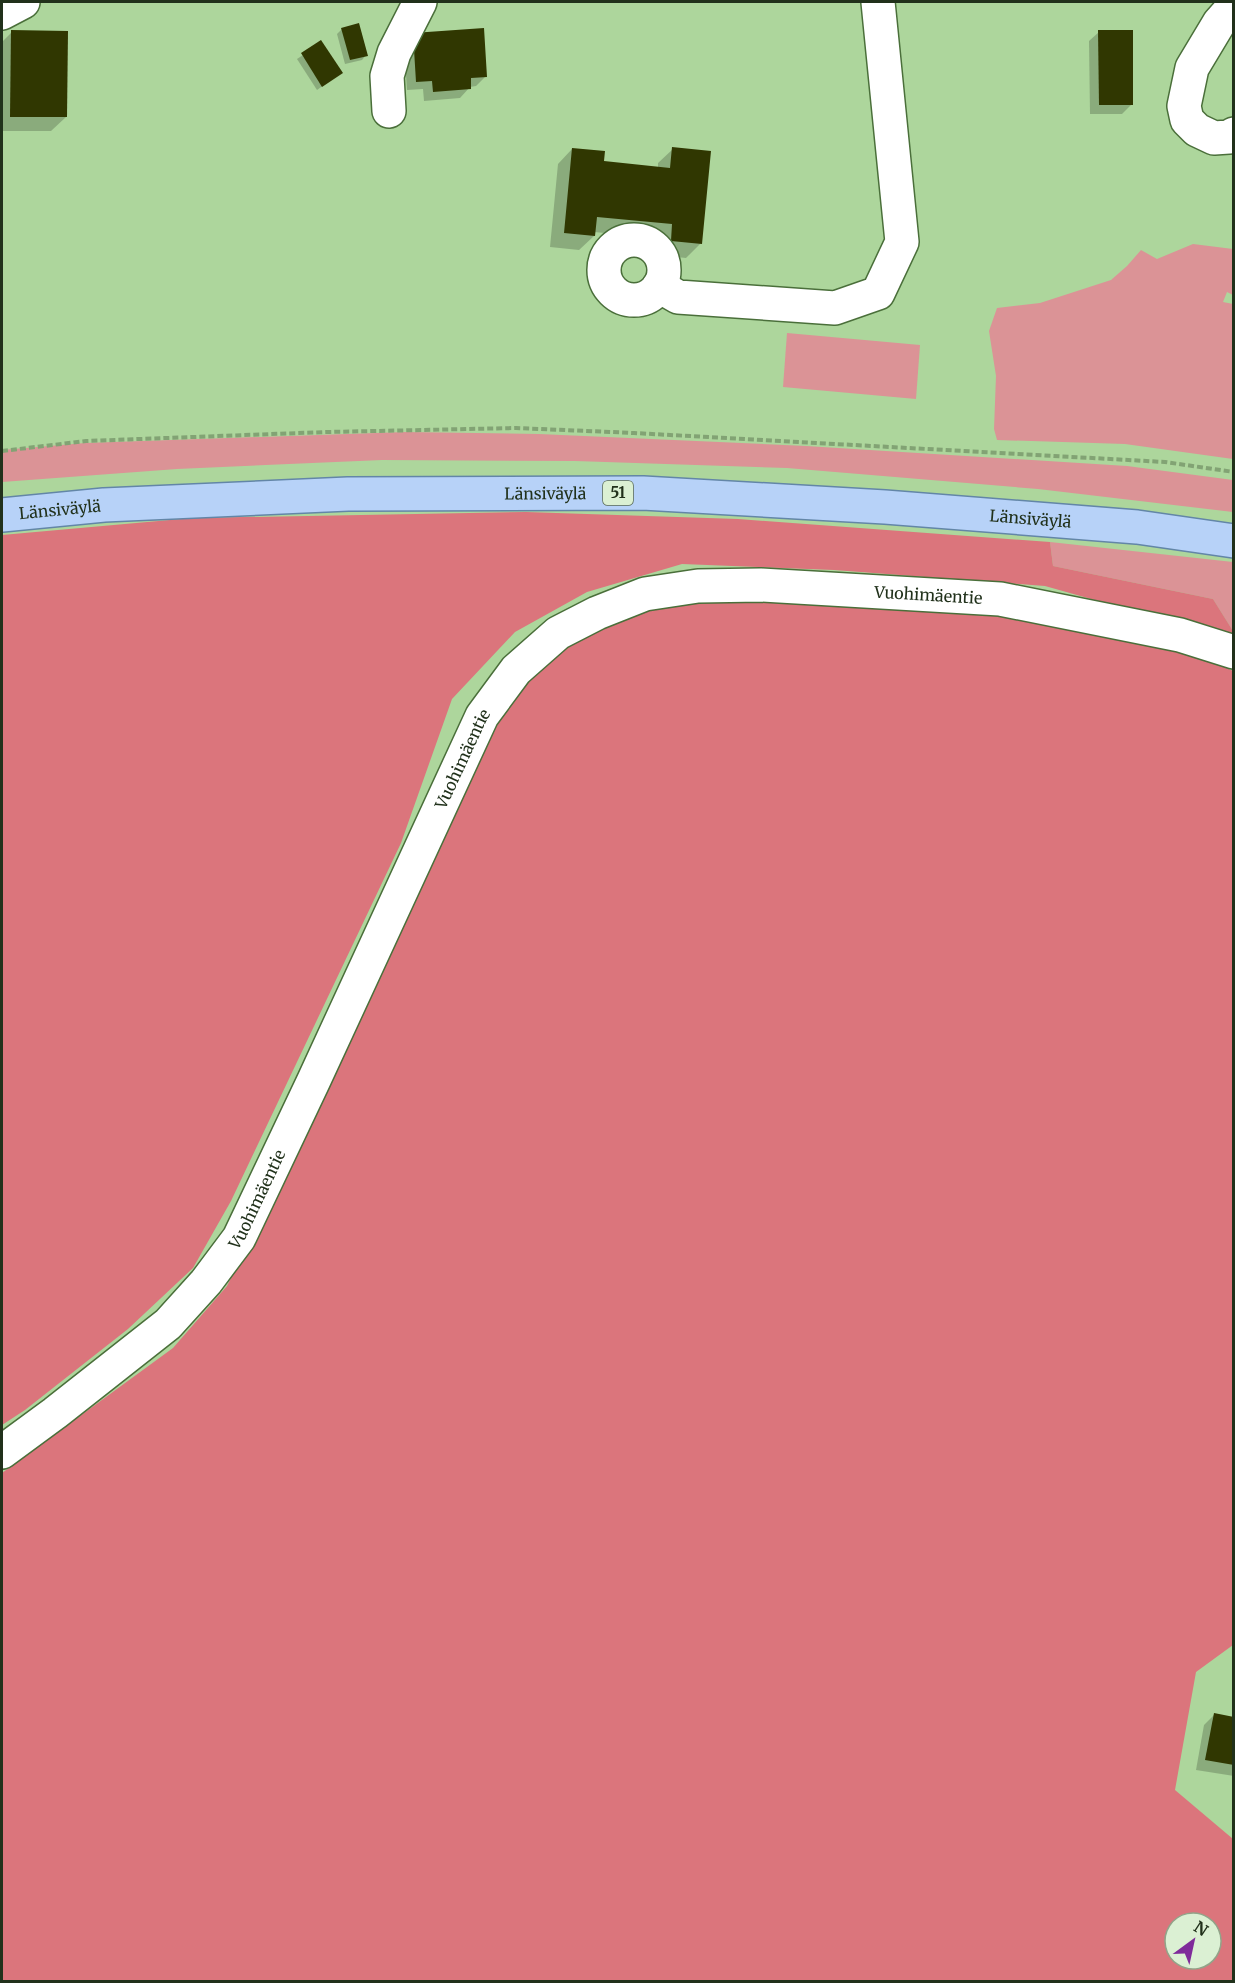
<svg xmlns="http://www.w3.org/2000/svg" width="1235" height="1983" font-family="Merriweather,serif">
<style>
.green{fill:#db9396}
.forest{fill:#db757c;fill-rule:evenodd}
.shadow{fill:#0003}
.building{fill:#303701}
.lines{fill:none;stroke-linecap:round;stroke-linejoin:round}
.minor-casing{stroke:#4a6f3a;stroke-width:36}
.major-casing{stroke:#6386a7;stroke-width:36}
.path{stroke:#82a374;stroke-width:4;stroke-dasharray:6 3;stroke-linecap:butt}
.minor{stroke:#fff;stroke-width:33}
.major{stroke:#b7d2f8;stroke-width:33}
.labels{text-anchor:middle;stroke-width:6;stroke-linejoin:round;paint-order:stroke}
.shield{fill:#dbf0d3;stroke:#596a52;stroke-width:1.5}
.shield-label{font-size:15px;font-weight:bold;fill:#21311b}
.street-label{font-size:16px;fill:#21311b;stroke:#dbf0d3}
</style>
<rect width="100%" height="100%" fill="#add69c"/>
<!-- green -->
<g class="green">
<path d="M1193 244 1233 249V295L1227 292 1223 302 1233 304V459L1125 444 997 440 994 429 996 376 989 331 997 308 1040 303 1111 280 1127 266 1141 250 1157 259Z"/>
<path d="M787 333 920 345 916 399 783 387Z"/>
<path d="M405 432 539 434 806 446 1127 466 1233 480V512L1038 489 787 468 575 461 382 460 177 469 2 482V450L85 443Z"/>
<path d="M1050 542 1233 562V631L1213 599 1053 566Z"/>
</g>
<!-- forest -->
<g class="forest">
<path d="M526 512 738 519 1050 542 1053 566 1213 599 1233 631V639L1045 586 834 570 682 564 587 592 515 632 452 699 401 843 231 1201 193 1268 128 1329 25 1410 2 1425V535L192 518Z"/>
<path d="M689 599 993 610 1177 645 1233 671V1645L1196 1672 1175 1790 1233 1839V1981H2V1473L173 1348 227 1286 375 989 455 790 493 717 546 657 626 611ZM1175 1923H1211V1959H1175Z"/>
</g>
<!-- shadow -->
<g class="shadow">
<path d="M342 29 366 55 362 60 345 64 337 34Z"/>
<path d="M12 32 66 117 51 131H2V42Z"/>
<path d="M1099 32 1132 104 1122 114H1090L1089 41Z"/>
<path d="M321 43 341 73 317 90 297 59Z"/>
<path d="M404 44 485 77 476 86 470 87 460 98 424 101 423 89 407 90Z"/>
<path d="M572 149 602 163 658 168V163L673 149 701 243 686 258 657 255 659 238 594 232V236L579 250 550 247 558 164Z"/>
<path d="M1214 1715 1234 1718V1776L1196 1770 1204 1725Z"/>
</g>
<!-- building -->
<g class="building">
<path d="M359 23 368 56 350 60 341 28Z"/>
<path d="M484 28 487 77 471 78V89L433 92 432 81 416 82 413 33Z"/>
<path d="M11 30 68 31 67 117H10Z"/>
<path d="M1098 30H1133V105H1099Z"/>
<path d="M321 40 343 73 322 87 301 53Z"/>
<path d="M672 147 711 151 702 244 671 241 672 224 597 217 595 236 564 233 572 148 605 151 604 161 670 168Z"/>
<path d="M1214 1713 1234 1717V1765L1205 1760Z"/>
</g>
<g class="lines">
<!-- minor casing -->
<g class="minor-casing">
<g id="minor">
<path d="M1234 6 1219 23 1192 68 1184 106 1187 120 1197 130 1214 138 1229 137 1234 134"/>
<path d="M2 13 23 2"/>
<path d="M389 111 387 76 394 53 420 2"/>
<circle cx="634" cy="270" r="30"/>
<path d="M659 286 678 297 835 308 878 293 902 242 878 2"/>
<path id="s1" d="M2 1452 55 1413 168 1324 206 1282 239 1238 314 1080 482 716 516 670 558 633 597 613 645 594 698 586 761 585 1000 599 1180 635 1234 652"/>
</g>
</g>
<!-- major casing -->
<g class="major-casing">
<g id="major">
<path id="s2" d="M2 515 104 505 348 494 643 493 885 507 1137 527 1234 541"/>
</g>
</g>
<!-- path -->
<path class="path" d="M2 451 86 441 327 432 516 428 634 433 1165 462 1234 472"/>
<!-- minor -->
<use href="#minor" class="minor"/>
<!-- major -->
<use href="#major" class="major"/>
</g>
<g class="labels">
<!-- shield labels -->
<rect class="shield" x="603" y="481" width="30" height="24" rx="4.5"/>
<g class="shield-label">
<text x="618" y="498">51</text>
</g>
<!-- street labels -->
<g class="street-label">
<text dy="6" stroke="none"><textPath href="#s2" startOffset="544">Länsiväylä</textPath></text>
<text dy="6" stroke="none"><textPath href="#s2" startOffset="58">Länsiväylä</textPath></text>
<text dy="6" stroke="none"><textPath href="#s2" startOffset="1030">Länsiväylä</textPath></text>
<text dy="6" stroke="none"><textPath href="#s1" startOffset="1390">Vuohimäentie</textPath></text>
<text dy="6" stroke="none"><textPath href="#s1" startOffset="850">Vuohimäentie</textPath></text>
<text dy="6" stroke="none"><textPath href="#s1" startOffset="364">Vuohimäentie</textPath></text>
</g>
</g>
<!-- border -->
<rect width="1235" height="1983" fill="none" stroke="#21311b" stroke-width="6"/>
<!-- north arrow -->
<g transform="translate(1193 1941) rotate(33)"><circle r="28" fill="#dbf0d3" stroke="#91a489" stroke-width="1.5"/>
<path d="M0-4.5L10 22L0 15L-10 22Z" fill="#7f2b9a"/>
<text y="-9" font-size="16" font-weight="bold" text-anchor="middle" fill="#21311b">N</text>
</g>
</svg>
